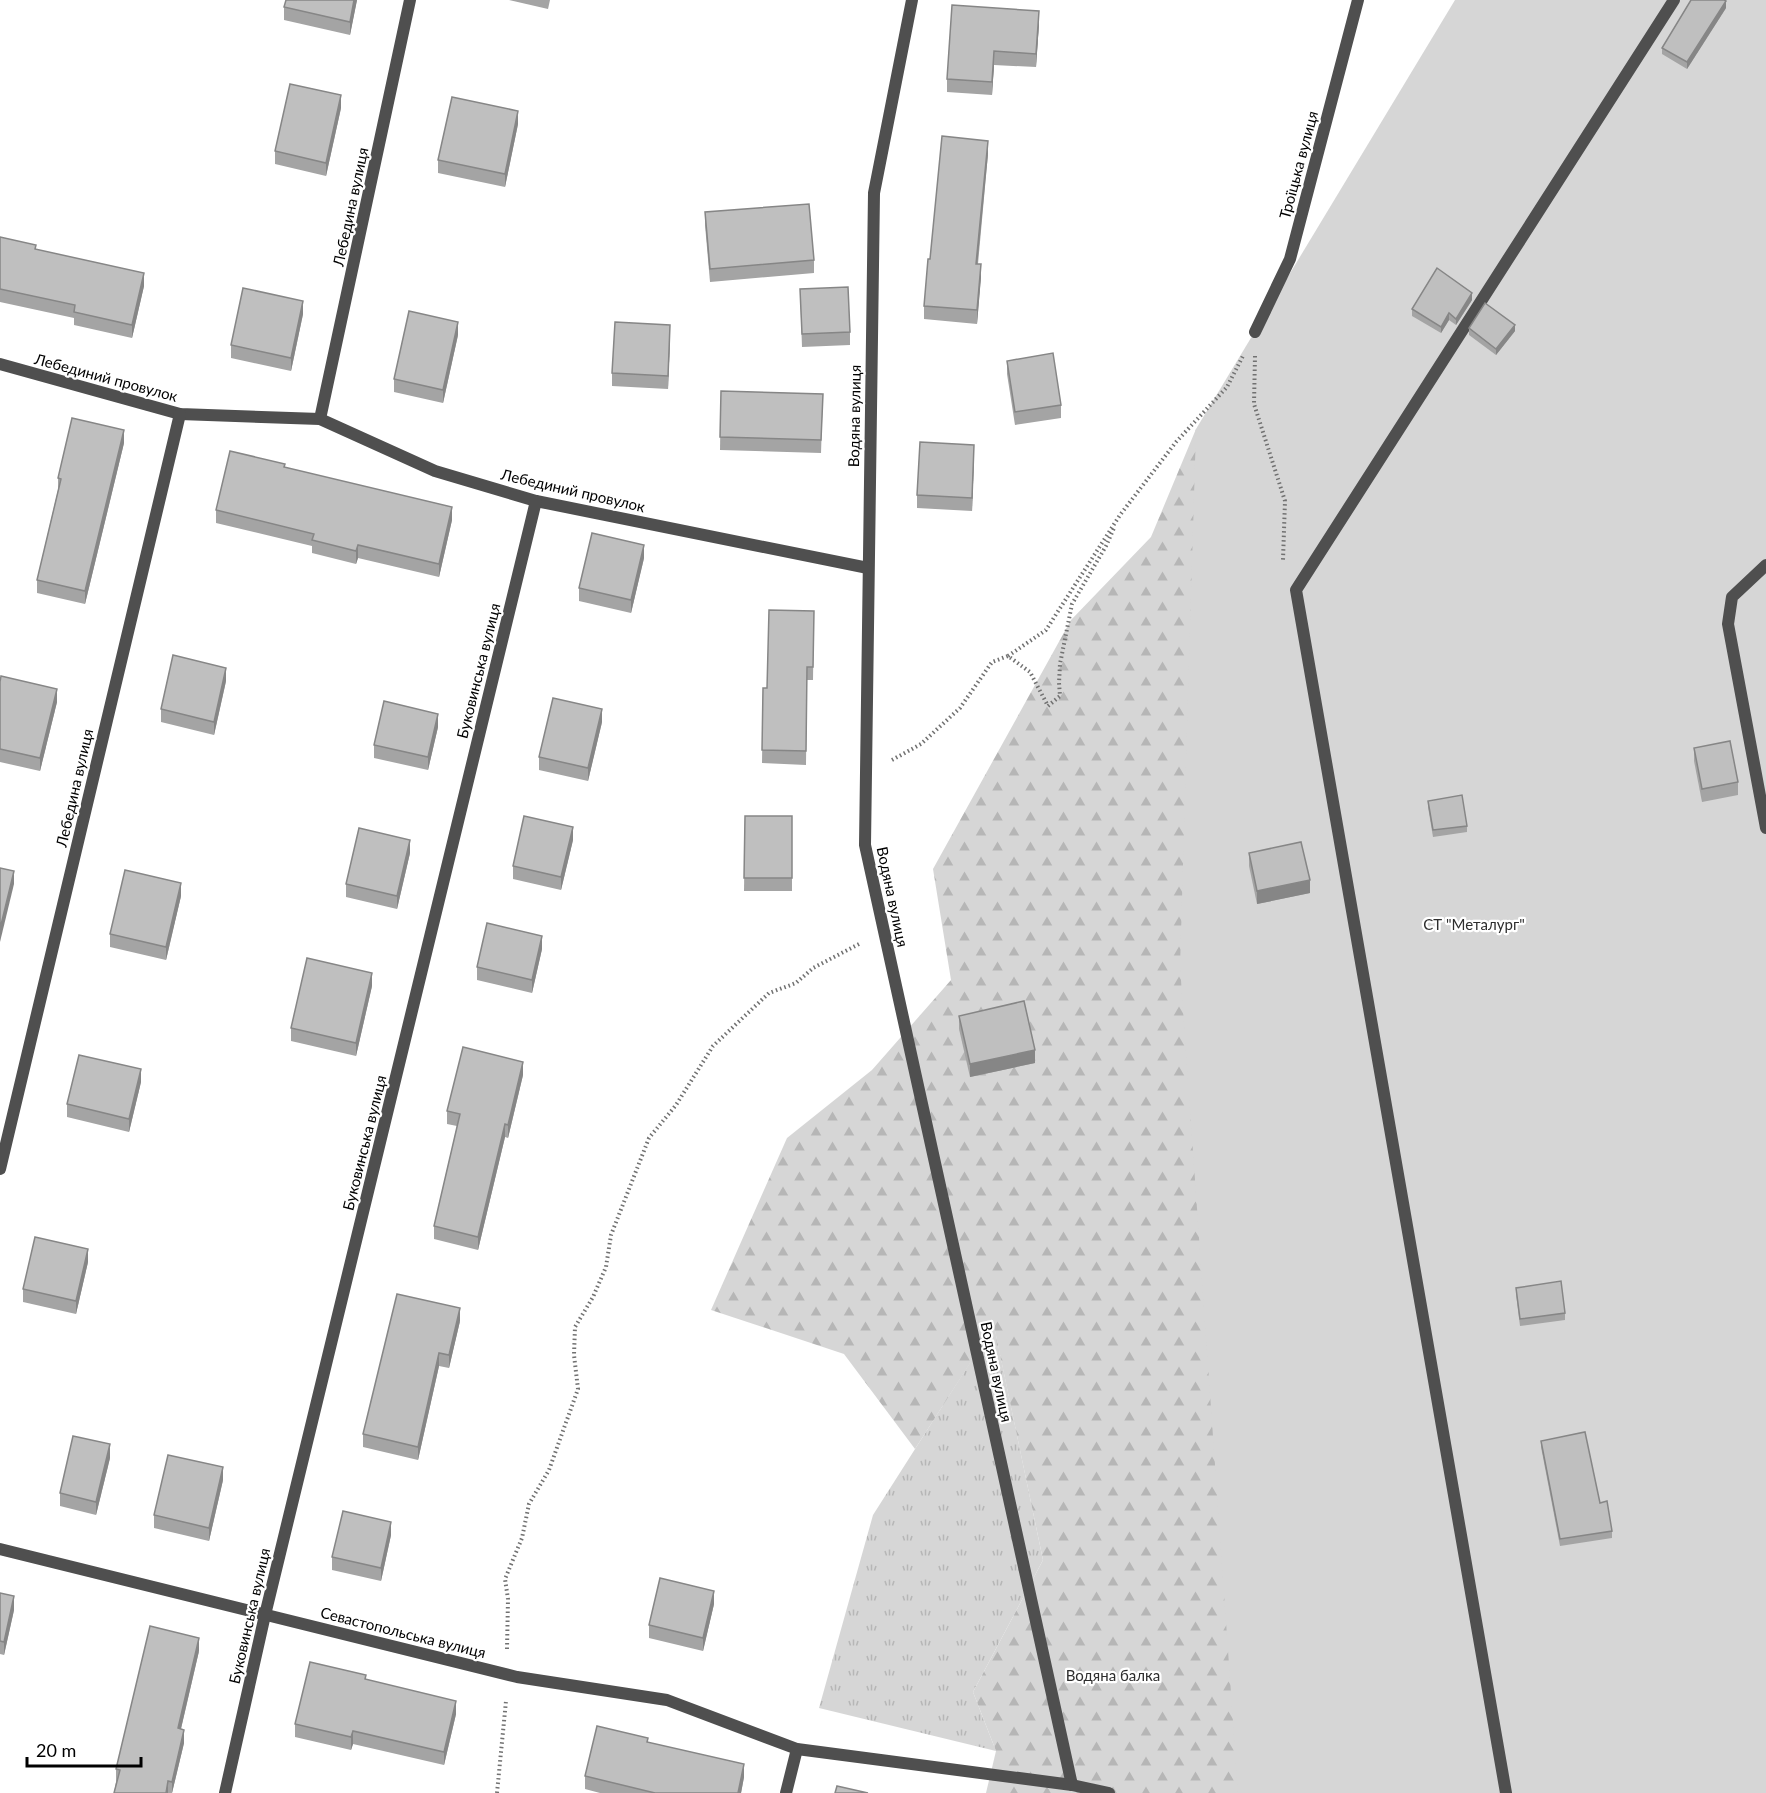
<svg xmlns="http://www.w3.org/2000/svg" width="1766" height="1793" font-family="Lato,sans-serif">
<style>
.grass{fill:url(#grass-tufts)}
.forest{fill:url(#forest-firs)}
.garden{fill:#d6d6d6}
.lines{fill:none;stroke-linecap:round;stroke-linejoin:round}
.path{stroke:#717171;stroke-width:4;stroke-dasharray:1.5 3;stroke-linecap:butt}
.lane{stroke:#4f4f4f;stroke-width:12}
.street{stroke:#4f4f4f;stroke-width:12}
.wall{fill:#a4a4a4}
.shaded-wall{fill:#868686}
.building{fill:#bfbfbf;stroke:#868686;stroke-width:1.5}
.labels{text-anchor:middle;stroke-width:4.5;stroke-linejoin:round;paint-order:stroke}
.street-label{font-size:15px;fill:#000;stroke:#fff}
.park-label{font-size:15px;fill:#2d2d2d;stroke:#fff}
</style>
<defs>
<pattern id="grass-tufts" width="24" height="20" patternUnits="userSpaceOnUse" patternTransform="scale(1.5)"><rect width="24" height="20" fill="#d6d6d6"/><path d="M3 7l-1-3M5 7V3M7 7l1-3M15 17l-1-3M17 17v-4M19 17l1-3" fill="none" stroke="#b6b6b6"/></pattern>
<pattern id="forest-firs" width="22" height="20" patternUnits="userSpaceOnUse" patternTransform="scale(1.5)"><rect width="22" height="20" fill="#d6d6d6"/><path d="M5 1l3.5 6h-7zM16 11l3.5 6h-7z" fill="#b6b6b6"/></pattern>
</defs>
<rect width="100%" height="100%" fill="#fff"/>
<!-- grass -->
<path class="grass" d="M994 1325 1043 1560 973 1692 996 1751 819 1708 873 1515Z"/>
<!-- forest -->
<path class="forest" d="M1196 429 1279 532 1468 1793H986L996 1751 973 1692 1043 1560 994 1326 915 1449 844 1354 711 1310 787 1138 872 1070 951 980 933 869 1071 620 1151 537Z"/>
<!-- garden -->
<path class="garden" d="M1455 0H1766V1793H1238L1180 966 1196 429Z"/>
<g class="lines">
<!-- path -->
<g class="path">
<path d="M1255 356 1254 404 1285 501 1283 560"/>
<path d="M1008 656 1046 630 1120 515 1176 442 1227 387 1244 354"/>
<path d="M892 760 921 744 960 708 992 662 1008 656 1030 672 1048 706 1060 696 1059 683 1060 664 1072 604 1106 546 1114 528"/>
<path d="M507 1649 508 1599 505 1579 522 1538 529 1504 549 1470 578 1389 574 1355 575 1327 593 1297 606 1267 611 1235 649 1138 676 1105 713 1046 769 993 796 983 813 968 859 944"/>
<path d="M497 1793 506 1701"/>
</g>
<!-- lane -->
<g class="lane">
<path d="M1766 565 1732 597 1728 624 1766 828"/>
<path d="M1506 1793 1296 590 1674 0"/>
</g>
<!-- street -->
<g class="street">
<path d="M912 0 874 193 865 845 1072 1785"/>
<path d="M1255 332 1290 259 1358 0"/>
<path d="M0 364 180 414 320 419 435 471 536 501 868 568"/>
<path d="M320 419 410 0"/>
<path d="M0 1169 180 414"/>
<path d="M0 1549 517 1677 667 1700 797 1749 1072 1785 1109 1793"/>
<path d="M225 1793 265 1615 536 501"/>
<path d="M786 1793 797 1749"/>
</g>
</g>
<!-- wall -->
<g class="wall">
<path d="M357 0 350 35 284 20V7Z"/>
<path d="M509 0H550L548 9Z"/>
<path d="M1726 8 1687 69 1662 54V48Z"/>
<path d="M1039 24 1036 67 994 65 992 95 947 92V79Z"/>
<path d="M341 108 326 176 275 164V151Z"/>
<path d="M518 124 505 187 438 173V160Z"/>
<path d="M988 154 978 264 981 277 977 324 924 319V306L930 259Z"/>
<path d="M705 212 814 260V273L710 282 705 225Z"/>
<path d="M0 237 144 286 132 338 74 325V318L0 302Z"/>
<path d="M800 289 850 332V345L802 347Z"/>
<path d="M1472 300 1456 325 1449 320 1441 333 1412 316V309Z"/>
<path d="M303 314 291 371 231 358V345Z"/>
<path d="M1469 328 1515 331 1496 355 1469 335Z"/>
<path d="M458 335 443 403 394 392V379Z"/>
<path d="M670 338 668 389 612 386V373Z"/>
<path d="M1007 361 1061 405V418L1015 425 1007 374Z"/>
<path d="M721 391 823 394 821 453 720 450Z"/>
<path d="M124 443 85 604 37 593V580L58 490V478Z"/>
<path d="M974 458 972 511 917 508V495Z"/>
<path d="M285 467 452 520 439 577 358 558 356 564 312 553V546L216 523V510Z"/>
<path d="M644 558 631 613 579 601V588Z"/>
<path d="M814 611 813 680H807L806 765 762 763 763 688H767Z"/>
<path d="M226 681 214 735 161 722V709Z"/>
<path d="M0 682 57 702 40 771 0 762Z"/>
<path d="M602 722 588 781 539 770V757Z"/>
<path d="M438 727 428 770 374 758V745Z"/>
<path d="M1694 748 1738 782V795L1702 802 1694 761Z"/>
<path d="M1428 801 1467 826V832L1433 837 1428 807Z"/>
<path d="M745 816H792V891H744Z"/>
<path d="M573 840 561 890 513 879V866Z"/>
<path d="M410 853 397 909 346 897V884Z"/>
<path d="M1249 853 1310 893 1257 904 1249 866Z"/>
<path d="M181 896 166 960 110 947V934Z"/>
<path d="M542 949 532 993 477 980V967Z"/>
<path d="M372 986 356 1056 291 1041V1028Z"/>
<path d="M959 1016 1035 1063 970 1077 959 1029Z"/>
<path d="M523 1075 508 1138 505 1137 478 1250 434 1239V1226L457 1126 447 1124V1111Z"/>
<path d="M141 1082 129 1132 67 1117V1104Z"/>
<path d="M88 1262 76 1314 23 1302V1289Z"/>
<path d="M1516 1288 1565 1313V1320L1520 1326 1516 1294Z"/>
<path d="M460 1321 449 1368 439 1366 418 1460 363 1447V1434Z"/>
<path d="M1541 1441 1600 1503 1612 1531V1538L1560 1546 1541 1447Z"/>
<path d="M110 1458 96 1515 60 1506V1493Z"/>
<path d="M223 1480 209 1541 154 1528V1515Z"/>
<path d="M391 1535 381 1581 332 1570V1557Z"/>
<path d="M0 1593 14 1610 4 1655 0 1654Z"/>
<path d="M714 1604 703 1651 649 1638V1625Z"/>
<path d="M199 1651 181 1729 184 1743 172 1793H114L116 1782V1769Z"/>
<path d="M366 1679 456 1714 444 1765 353 1744 351 1750 295 1737V1724Z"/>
<path d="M648 1742 744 1777 741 1793H600L585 1789V1776Z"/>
</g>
<!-- shaded-wall -->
<g class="shaded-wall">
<path d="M354 0H357L350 35V22Z"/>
<path d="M1726 1V8L1687 69V62Z"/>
<path d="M1039 11V24L1036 67V54Z"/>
<path d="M994 51V65L992 95V82Z"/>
<path d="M341 95V108L326 176V163Z"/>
<path d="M518 111V124L505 187V174Z"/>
<path d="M988 141V154L976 277V264Z"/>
<path d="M981 264V277L977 324V310Z"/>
<path d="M144 273V286L132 338V325Z"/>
<path d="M1472 293V300L1456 325V319Z"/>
<path d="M303 301V314L291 371V358Z"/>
<path d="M1449 313V320L1441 333V327Z"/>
<path d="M458 322V335L443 403V390Z"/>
<path d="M670 325V338L668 389V376Z"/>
<path d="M1515 325V331L1496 355V349Z"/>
<path d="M124 430V443L85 604V591Z"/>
<path d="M974 445V458L972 511V498Z"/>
<path d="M452 507V520L439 577V564Z"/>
<path d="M358 545V558L356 564V551Z"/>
<path d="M644 545V558L631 613V600Z"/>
<path d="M226 668V681L214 735V722Z"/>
<path d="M57 689V702L40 771V758Z"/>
<path d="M602 709V722L588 781V768Z"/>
<path d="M438 714V727L428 770V757Z"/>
<path d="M573 827V840L561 890V877Z"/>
<path d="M410 840V853L397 909V896Z"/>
<path d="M14 871V884L0 942V929Z"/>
<path d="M1310 880V893L1257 904V891Z"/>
<path d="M181 883V896L166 960V947Z"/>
<path d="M542 936V949L532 993V980Z"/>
<path d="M372 973V986L356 1056V1043Z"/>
<path d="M1035 1050V1063L970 1077V1064Z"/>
<path d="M523 1062V1075L508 1138V1125Z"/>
<path d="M141 1069V1082L129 1132V1119Z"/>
<path d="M505 1124V1137L478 1250V1237Z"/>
<path d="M88 1249V1262L76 1314V1301Z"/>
<path d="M460 1308V1321L449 1368V1355Z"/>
<path d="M439 1353V1366L418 1460V1447Z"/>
<path d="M110 1444V1458L96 1515V1502Z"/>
<path d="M223 1467V1480L209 1541V1528Z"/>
<path d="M391 1522V1535L381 1581V1568Z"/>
<path d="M714 1591V1604L703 1651V1638Z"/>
<path d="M14 1596V1610L4 1655V1642Z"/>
<path d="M199 1638V1651L178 1741V1728Z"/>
<path d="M456 1701V1714L444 1765V1752Z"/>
<path d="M184 1730V1743L172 1793V1782Z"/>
<path d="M353 1731V1744L351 1750V1737Z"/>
<path d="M744 1764V1777L741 1793H738Z"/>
<path d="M168 1781V1793H166Z"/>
</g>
<!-- building -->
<g class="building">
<path d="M286 0H354L350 22 284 7Z"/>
<path d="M1691 0H1724L1726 1 1687 62 1662 48Z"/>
<path d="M952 5 1039 11 1036 54 994 51 992 82 947 79Z"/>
<path d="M290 84 341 95 326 163 275 151Z"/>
<path d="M452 97 518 111 505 174 438 160Z"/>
<path d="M942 136 988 141 976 264H981L977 310 924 306 928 259H930Z"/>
<path d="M809 204 814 260 710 269 705 212Z"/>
<path d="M0 237 36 245 35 249 144 273 132 325 74 312 75 305 0 289Z"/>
<path d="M1437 268 1472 293 1456 319 1449 313 1441 327 1412 309Z"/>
<path d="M848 287 850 332 802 334 800 289Z"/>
<path d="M243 288 303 301 291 358 231 345Z"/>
<path d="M1485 303 1515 325 1496 349 1469 328Z"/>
<path d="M409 311 458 322 443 390 394 379Z"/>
<path d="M615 322 670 325 668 376 612 373Z"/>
<path d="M1053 353 1061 405 1015 412 1007 361Z"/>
<path d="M721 391 823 394 821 440 720 437Z"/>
<path d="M72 418 124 430 85 591 37 580 61 479 58 478Z"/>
<path d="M920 442 974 445 972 498 917 495Z"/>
<path d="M230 451 285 464 284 467 452 507 439 564 358 545 356 551 312 540 314 534 216 510Z"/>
<path d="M592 533 644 545 631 600 579 588Z"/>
<path d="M769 610 814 611 813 667H807L806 751 762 750 763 688H767Z"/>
<path d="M173 655 226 668 214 722 161 709Z"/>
<path d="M1 676 57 689 40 758 0 749V682Z"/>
<path d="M553 698 602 709 588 768 539 757Z"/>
<path d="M384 701 438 714 428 757 374 745Z"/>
<path d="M1730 741 1738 782 1702 789 1694 748Z"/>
<path d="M1462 795 1467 826 1433 830 1428 801Z"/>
<path d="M524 816 573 827 561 877 513 866Z"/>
<path d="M745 816H792V878H744Z"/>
<path d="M359 828 410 840 397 896 346 884Z"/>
<path d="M1301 842 1310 880 1257 891 1249 853Z"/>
<path d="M0 868 14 871 0 929Z"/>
<path d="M125 870 181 883 166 947 110 934Z"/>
<path d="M487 923 542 936 532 980 477 967Z"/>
<path d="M307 958 372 973 356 1043 291 1028Z"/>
<path d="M1024 1001 1035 1050 970 1064 959 1016Z"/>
<path d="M463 1047 523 1062 508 1125 505 1124 478 1237 434 1226 460 1114 447 1111Z"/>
<path d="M79 1055 141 1069 129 1119 67 1104Z"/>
<path d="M35 1237 88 1249 76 1301 23 1289Z"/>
<path d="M1561 1281 1565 1313 1520 1319 1516 1288Z"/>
<path d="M397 1294 460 1308 449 1355 439 1353 418 1447 363 1434Z"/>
<path d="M1585 1432 1600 1503 1607 1501 1612 1531 1560 1539 1541 1441Z"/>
<path d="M73 1436 110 1444 96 1502 60 1493Z"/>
<path d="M168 1455 223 1467 209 1528 154 1515Z"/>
<path d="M343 1511 391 1522 381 1568 332 1557Z"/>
<path d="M660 1578 714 1591 703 1638 649 1625Z"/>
<path d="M0 1593 14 1596 4 1642 0 1641Z"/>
<path d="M150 1626 199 1638 178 1728 184 1730 172 1782 168 1781 166 1793H114L120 1770 116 1769Z"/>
<path d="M310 1662 366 1675 365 1679 456 1701 444 1752 353 1731 351 1737 295 1724Z"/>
<path d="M597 1726 648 1738 647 1742 744 1764 738 1793H655L585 1776Z"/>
<path d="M837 1786 868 1793H835Z"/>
</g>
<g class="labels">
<!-- street labels -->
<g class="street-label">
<text transform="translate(1299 165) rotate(-75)" y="5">Троїцька вулиця</text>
<text transform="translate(351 207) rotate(-78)" y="5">Лебедина вулиця</text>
<text transform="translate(106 378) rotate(15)" y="5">Лебединий провулок</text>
<text transform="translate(855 416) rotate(-89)" y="5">Водяна вулиця</text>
<text transform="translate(573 491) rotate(13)" y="5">Лебединий провулок</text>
<text transform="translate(479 671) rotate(-76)" y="5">Буковинська вулиця</text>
<text transform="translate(75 788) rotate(-77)" y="5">Лебедина вулиця</text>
<text transform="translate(892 897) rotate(78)" y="5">Водяна вулиця</text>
<text transform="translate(365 1143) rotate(-76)" y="5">Буковинська вулиця</text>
<text transform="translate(996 1372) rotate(78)" y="5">Водяна вулиця</text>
<text transform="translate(250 1616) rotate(-77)" y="5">Буковинська вулиця</text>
<text transform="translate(403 1633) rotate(14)" y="5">Севастопольська вулиця</text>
</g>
<!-- park labels -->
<g class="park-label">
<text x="1474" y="930">СТ "Металург"</text>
<text x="1113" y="1681">Водяна балка</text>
</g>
</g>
<!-- scale -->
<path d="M27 1757v9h114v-9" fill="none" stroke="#000000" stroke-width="3"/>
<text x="36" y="1757" font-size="18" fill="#000000" stroke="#ffffff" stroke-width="4.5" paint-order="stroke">20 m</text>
</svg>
